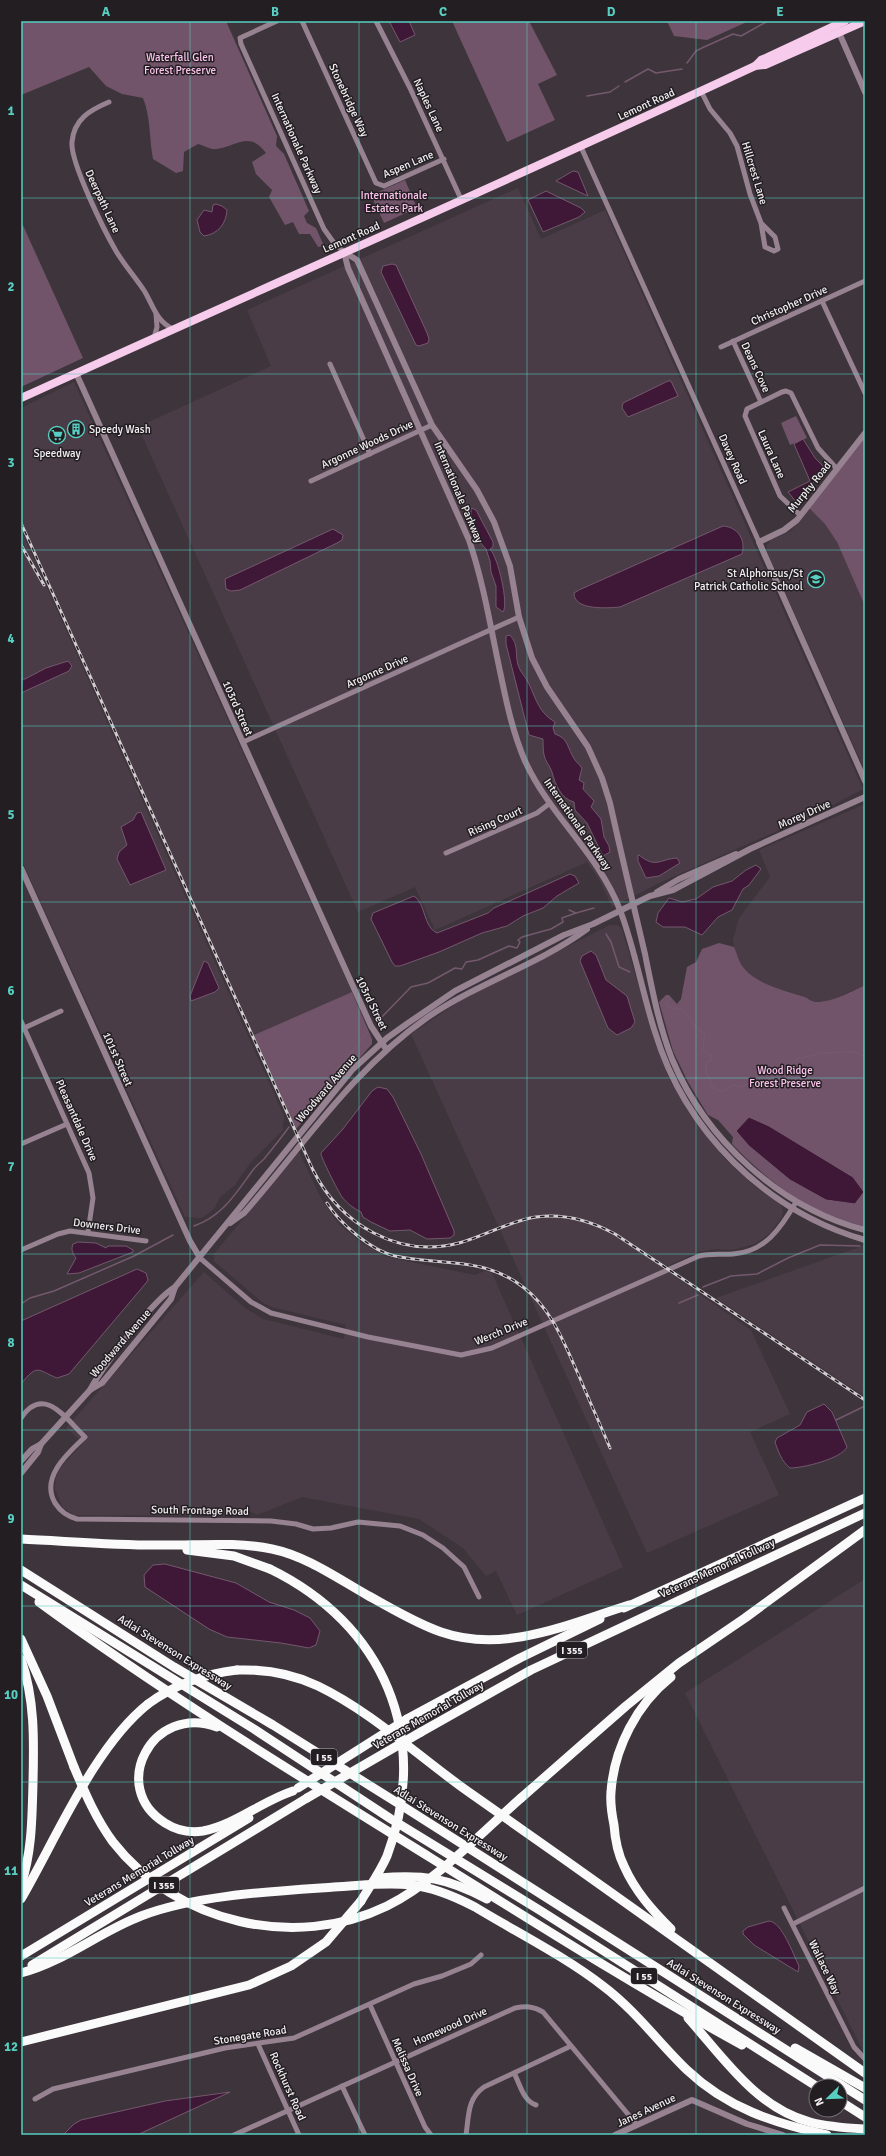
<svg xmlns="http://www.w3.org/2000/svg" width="886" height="2156" font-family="Signika,sans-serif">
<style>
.built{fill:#4a3c46}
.green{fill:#715469}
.water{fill:#3e1836;stroke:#74586e}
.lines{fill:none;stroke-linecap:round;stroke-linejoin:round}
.stream{stroke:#74586e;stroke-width:1.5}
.minor{stroke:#978291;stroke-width:5}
.tertiary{stroke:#978291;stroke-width:6}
.primary{stroke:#f6cbeb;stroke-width:8}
.motorway{stroke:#fafafa;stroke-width:9}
.rail-casing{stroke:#d3cdd2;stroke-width:3}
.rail{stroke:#221e21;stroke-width:1.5;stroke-dasharray:4.5;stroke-linecap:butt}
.motorway-bridge{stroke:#fafafa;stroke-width:9}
.grid{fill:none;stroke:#57cec1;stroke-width:1;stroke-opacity:0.55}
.labels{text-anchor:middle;stroke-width:3;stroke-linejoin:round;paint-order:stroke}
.shield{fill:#221e21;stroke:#b4b0b3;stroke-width:1}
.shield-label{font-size:10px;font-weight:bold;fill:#f3eef2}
.park-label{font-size:11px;fill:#fcc3ed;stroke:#221e21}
.street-label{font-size:11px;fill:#f3eef2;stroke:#221e21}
.poi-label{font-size:11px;fill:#f3eef2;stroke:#221e21;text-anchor:start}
.neatline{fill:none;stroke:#57cec1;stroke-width:1.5}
.grid-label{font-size:13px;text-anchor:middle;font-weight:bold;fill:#57cec1}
</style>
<rect width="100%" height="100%" fill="#3d353b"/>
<!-- built -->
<g class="built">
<path d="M518 188 541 239 605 210 863 789 818 813 657 884 612 907 600 881 587 862 435 930 415 887 358 912 138 427 271 366 247 310Z"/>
<path d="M74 382 352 992 254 1035 21 519V408Z"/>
<path d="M809 508 825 524 837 542 865 606V771L767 552V545L771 540 791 531Z"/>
<path d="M21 530 284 1116 283 1130 251 1162 234 1186 220 1197 214 1209 202 1218 185 1217 21 859V693L60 675 68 661 46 668 21 681Z"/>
<path d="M865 804V985L827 1002 810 1001 800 995 771 987 754 978 742 966 734 947 733 940 739 918 770 877 759 850Z"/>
<path d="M610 925H618L622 929 657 1049 670 1080 690 1114 725 1159 751 1183 781 1205 783 1212 782 1217 770 1233 755 1244 732 1250 716 1249 698 1252 663 1268 751 1330 790 1414 750 1432 779 1495 647 1553 411 1034 460 1001Z"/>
<path d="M299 1152 321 1198 332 1215 341 1226 363 1244 385 1256 406 1261 475 1275 485 1271 492 1273 623 1567 517 1615 496 1571 486 1576 463 1548 419 1519 302 1497 257 1515 247 1510 242 1516 74 1515 63 1508 55 1489 56 1477 59 1469 83 1443 66 1428 204 1272 245 1308 263 1319 344 1339 346 1325 271 1307 262 1302 214 1261V1254L217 1250Z"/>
<path d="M865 1245 864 1396 716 1298Z"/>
<path d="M865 1579V2055L685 1693Z"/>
</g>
<!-- green -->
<g class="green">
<path d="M21 21H226L277 136 276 146 284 154 309 211 304 216 307 223 316 228 324 246 318 247 310 234H299L293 222 285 225 269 197 272 190 256 174 252 162 266 153C249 130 236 147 216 149 211 150 203 145 198 144L184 152 183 171 176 173 153 159C149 139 151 118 143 98L122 94 106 86 89 67 21 95Z"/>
<path d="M452 21H529L557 75 538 84 555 120 507 142Z"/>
<path d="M667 21H749L707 40 674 36Z"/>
<path d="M405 180 417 208 384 223 371 195Z"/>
<path d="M21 221 83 358 21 387Z"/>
<path d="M796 416 807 438 790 445 781 423Z"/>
<path d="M865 436V606L837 542 825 524 809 508Z"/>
<path d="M719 943 734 947C737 953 739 962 743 967 758 986 785 990 807 998 818 1010 853 991 865 985V1227C852 1223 839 1219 827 1214 791 1199 759 1172 732 1144L733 1137 718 1120 708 1115 688 1082 673 1051 659 1002 666 995H669L677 1004 681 999 687 967 696 962 702 949Z"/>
<path d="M352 992 372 1039V1044L296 1129 254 1035Z"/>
</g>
<!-- water -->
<g class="water">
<path d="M389 21H409L415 35 400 42Z"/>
<path d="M573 171 578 172 588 196 556 181Z"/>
<path d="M546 191 581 208 585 212 579 217 543 232 528 200Z"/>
<path d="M216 204 222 206 227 210C226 224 218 234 204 236L200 232 197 220 204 210 212 212 213 205Z"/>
<path d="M392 264 396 265 427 333 429 339 428 343 419 346 416 345 381 272 383 266Z"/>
<path d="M668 381H671L678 396 628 417 622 408 623 403Z"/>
<path d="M803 439 815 458 825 468 797 503 788 492 810 481 794 444Z"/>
<path d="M471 508 476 510 493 542V547L490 549C498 557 509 604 503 612L496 607V586L491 572 490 561 486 549 478 540 477 529 471 516Z"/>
<path d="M723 526C738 527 746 540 742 554L620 607C608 608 574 611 574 593L579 590Z"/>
<path d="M333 529 343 535 342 540 337 543 240 590 231 591 226 589 225 579Z"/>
<path d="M510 635C519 645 515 654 518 665 520 672 526 677 529 684 536 699 539 713 555 722L553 728 555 734C567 738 567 745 572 755 574 760 579 764 582 768L579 780 584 783 583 789 594 801 591 807 601 819 604 837 609 846 610 852 603 856 587 823 575 810 574 802C561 799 555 784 552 772 550 766 545 761 544 755 543 750 543 744 543 739L529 735 506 644V636Z"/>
<path d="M68 661 72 666 69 671 21 693 22 679H25L46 668Z"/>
<path d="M141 812 166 870 130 885 117 859 119 852 127 845 121 827 133 820 137 813Z"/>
<path d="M638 855H639C656 869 660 859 677 858L680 863 659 876 646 878 638 861Z"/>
<path d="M756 865 761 869 749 885 743 889 732 910 718 917 702 935 685 927H663L656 922 658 913 669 898 682 902 696 899 713 887 732 881 746 870Z"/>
<path d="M570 874 575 876 579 883 557 896 543 908 523 916 507 926 482 933 439 952 400 966H395L392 962 371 919 373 913 414 896C426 904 423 927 437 933L488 913 494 908Z"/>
<path d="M591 951 596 955 606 980 627 996 635 1022 631 1028 617 1035 608 1028 580 961 582 956Z"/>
<path d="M204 961 208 963 219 988 215 992 191 1001 190 996Z"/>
<path d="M378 1087 387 1089 393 1097 421 1154 454 1231V1235L450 1238 427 1239 410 1230 390 1231 371 1222 363 1217 361 1212C353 1208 348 1204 342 1197 339 1193 320 1156 321 1153L343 1129 372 1091Z"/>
<path d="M749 1117 769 1126 853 1177 864 1192 855 1204 826 1200 790 1180 749 1146 736 1131Z"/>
<path d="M78 1242 96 1243 106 1248 108 1246H126L133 1250V1252L79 1273 67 1274 76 1258C72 1253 71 1249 73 1244Z"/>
<path d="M137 1269 146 1273 148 1280 146 1283 69 1374 57 1378C37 1370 38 1363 21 1384V1321Z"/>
<path d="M824 1404 832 1412 847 1447C841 1459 803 1468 790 1468 782 1462 778 1451 775 1442L777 1438 800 1425 807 1412Z"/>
<path d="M165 1564 236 1583 269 1602 294 1610 310 1618 320 1631 316 1645 309 1648 281 1643 227 1637 209 1629 145 1587 144 1575 153 1565Z"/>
<path d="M769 1921C782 1922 793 1954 799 1966L798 1972 754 1945 743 1934V1931L748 1927Z"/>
<path d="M230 2092 137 2135H63L74 2124 81 2120 165 2101Z"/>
</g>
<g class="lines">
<!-- stream -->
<g class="stream">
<path d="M687 63 696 51 704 47 733 34 741 36 768 21"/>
<path d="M625 82 648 69 656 73 682 69"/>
<path d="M587 96 610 92 619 86"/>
<path d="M569 910 576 913 594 908"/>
<path d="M606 934 611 942 619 967 630 972"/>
<path d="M666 1003 672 1009C689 1007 685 1015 692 1023 695 1027 700 1031 705 1034L703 1049 711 1056V1061L706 1062V1073L710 1079 712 1087C723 1094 724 1091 733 1085L740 1087 750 1083 768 1081 774 1078 779 1070 794 1065 797 1059 815 1055 818 1053 855 1052 865 1057"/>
<path d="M377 1022 411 987 428 983 455 968 462 969 466 962 478 960 509 946 517 948 520 942 518 940 522 937 551 929 563 922 562 918 576 913"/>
<path d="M298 1117 367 1033"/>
<path d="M194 1226C223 1216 236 1193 253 1170 256 1166 261 1162 264 1159 273 1148 281 1138 289 1127"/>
<path d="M703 1287 731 1276 757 1274 788 1258 820 1245 860 1246"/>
<path d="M679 1303 698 1295"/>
<path d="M21 1304 30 1298 54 1291 134 1256 173 1235"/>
<path d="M836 1420 865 1406"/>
</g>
<!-- minor -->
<g class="minor">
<path d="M277 21 240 38 241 44 324 229 334 243 344 252"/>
<path d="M302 21 376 183 384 186 444 159"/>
<path d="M376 21 410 88 461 199"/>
<path d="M701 91 710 109 730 133 737 146 750 194 761 223 765 247 774 251 778 249 775 237 761 223"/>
<path d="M109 102C90 110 74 119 72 142 70 162 105 232 116 251 125 266 136 278 145 292 153 306 157 322 173 329"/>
<path d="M581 147 759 542"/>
<path d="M822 301 865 393"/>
<path d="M154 338 157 327 156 314"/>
<path d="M733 341 761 402"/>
<path d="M721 347 865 281"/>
<path d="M330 364 370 454"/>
<path d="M311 481 432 425"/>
<path d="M800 515 780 496 745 416 747 409 782 392 786 391 791 393 818 448 837 469"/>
<path d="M243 742 519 617"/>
<path d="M446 853 537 813 550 803"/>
<path d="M21 1021 89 1173 93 1198 88 1232"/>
<path d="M22 1029 61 1011"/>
<path d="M21 1144 67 1124"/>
<path d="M21 1250 58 1234 70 1231 146 1241"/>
<path d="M200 1258 251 1302 271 1313 368 1337 461 1355 492 1348 699 1256C711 1253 721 1255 733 1254 765 1252 781 1228 796 1202"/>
<path d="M21 1418C44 1384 66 1419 85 1437 68 1453 40 1477 55 1503 61 1512 67 1516 77 1519L271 1521 296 1524 313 1529 331 1528 358 1522 400 1526 423 1535 443 1548 464 1567 479 1597"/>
<path d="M784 1908 854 2047 865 2059"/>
<path d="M793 1924 865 1888"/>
<path d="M370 2005 425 2127 431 2135"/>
<path d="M258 2044 299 2135"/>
<path d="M514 2073C520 2084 523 2101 536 2105"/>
<path d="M342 2086 365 2135"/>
<path d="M35 2099 53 2089 225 2048 294 2038 414 1984 442 1976 471 1964 481 1955"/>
<path d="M234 2135 515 2008C526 2006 533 2006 543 2012L637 2125"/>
<path d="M466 2135C469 2116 467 2099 484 2087L571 2046"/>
</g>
<!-- tertiary -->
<g class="tertiary">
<path d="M837 28 865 92"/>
<path d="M344 252 348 268 469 540C484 584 491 630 501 676 507 705 513 733 525 761 550 816 598 853 620 910 635 949 642 992 655 1032 685 1131 765 1211 865 1240"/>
<path d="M344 252 357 260 432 425 477 490 494 522 510 566 519 617 532 658 547 687 588 747 602 778 610 803C621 853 633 903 645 954 652 989 659 1026 672 1059 706 1140 780 1208 865 1230"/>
<path d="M76 373 371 1026 386 1049"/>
<path d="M865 433 797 520 784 530 759 542 865 781"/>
<path d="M21 868 190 1241 200 1258"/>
<path d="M657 892 679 879 736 854"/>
<path d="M230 1223 244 1213C303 1146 353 1069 428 1017 478 983 538 965 587 929"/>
<path d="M90 1390C102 1367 154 1299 175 1287L352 1070 387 1038 408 1023 455 991 564 935 593 924 650 896 673 890 750 849 865 797"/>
<path d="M21 1461 32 1449 41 1444"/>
<path d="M21 1473 38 1452 41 1444 90 1390 102 1383 171 1299 175 1287"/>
<path d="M615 2135 692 2100 747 2124 783 2135"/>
</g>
<!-- primary -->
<g class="primary">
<path d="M755 66 761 60 845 21"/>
<path d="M21 398C266 287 512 179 755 66L765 65 865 21"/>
</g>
<!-- motorway -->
<g class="motorway">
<path d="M21 1539C65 1541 110 1545 155 1545 194 1546 234 1541 272 1549 306 1556 337 1578 367 1595 391 1608 415 1623 441 1632 504 1654 569 1624 629 1605"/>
<path d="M187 1550 234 1556 270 1569"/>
<path d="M21 1570 174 1667 273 1725 404 1807 865 2100"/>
<path d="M21 1585 254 1729 391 1819 541 1911 816 2086"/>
<path d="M39 1602C165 1694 299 1776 431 1858 534 1922 636 1987 742 2045"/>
<path d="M624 1608 865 1498"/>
<path d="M21 1639 47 1696 74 1767"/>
<path d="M21 1659C35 1700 34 1740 33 1783 32 1818 32 1852 21 1885"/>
<path d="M237 1670C266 1669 293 1674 318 1686 374 1713 422 1760 473 1795 604 1887 734 1980 865 2073"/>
<path d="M407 1719 520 1658 600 1619"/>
<path d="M217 1727C152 1703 108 1788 165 1823 176 1830 190 1833 203 1831 235 1825 262 1801 293 1791"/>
<path d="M421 1732 531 1670 865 1513"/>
<path d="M521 1798 626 1706 679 1663 745 1618 865 1530"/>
<path d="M379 1878C424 1874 447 1878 487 1899"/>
<path d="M21 1899C56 1839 94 1747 148 1704"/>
<path d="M671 1929C652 1910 635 1891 624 1866 618 1854 615 1839 614 1825 612 1815 610 1803 611 1792 614 1748 637 1704 671 1677"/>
<path d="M21 1956 249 1818"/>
<path d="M32 1965 307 1798"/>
<path d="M21 1973C64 1962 99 1932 141 1916 195 1895 276 1891 334 1887 359 1886 385 1882 410 1885 433 1887 454 1896 475 1907 516 1932 566 1957 603 1986 635 2010 659 2043 687 2070 727 2108 774 2123 827 2135"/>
<path d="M688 2018C723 2057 756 2108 810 2122 828 2127 847 2128 865 2129"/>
<path d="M21 2042 249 1985 291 1966 326 1942 361 1901"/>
<path d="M795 2048 865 2088"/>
<path d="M840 2101 865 2117"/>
</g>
<!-- rail casing -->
<g class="rail-casing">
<g id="rail">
<path d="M21 523 313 1170C340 1224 398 1259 459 1243 485 1236 509 1221 536 1217 564 1213 591 1221 615 1234L865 1400"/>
<path d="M21 545 44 585"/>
<path d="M327 1203C340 1224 372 1251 395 1256 441 1266 483 1256 523 1287 552 1309 564 1343 579 1376 589 1400 600 1424 610 1448"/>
</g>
</g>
<!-- rail -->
<use href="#rail" class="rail"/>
<!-- motorway-bridge -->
<g class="motorway-bridge">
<path d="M270 1569C383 1624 432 1736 387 1856 380 1872 370 1886 361 1901"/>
<path d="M148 1704C175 1684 204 1674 237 1670"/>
<path d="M74 1767C85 1793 96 1819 113 1842 176 1923 295 1951 387 1906 435 1882 481 1833 521 1798"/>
<path d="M298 1788 407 1719"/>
<path d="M307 1798 421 1732"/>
</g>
</g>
<!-- grid -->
<path class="grid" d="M190 21V2135M359 21V2135M527 21V2135M696 21V2135M21 198H865M21 374H865M21 550H865M21 726H865M21 902H865M21 1078H865M21 1254H865M21 1430H865M21 1606H865M21 1782H865M21 1958H865"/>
<!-- icons -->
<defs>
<g id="building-ring" transform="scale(0.9)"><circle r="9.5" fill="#221e21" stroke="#57cec1" stroke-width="1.5"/><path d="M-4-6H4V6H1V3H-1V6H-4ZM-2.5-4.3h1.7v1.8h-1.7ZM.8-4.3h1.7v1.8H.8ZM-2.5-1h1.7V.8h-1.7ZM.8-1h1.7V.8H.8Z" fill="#57cec1"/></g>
<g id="supermarket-ring" transform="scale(0.9)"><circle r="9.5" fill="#221e21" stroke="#57cec1" stroke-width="1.5"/><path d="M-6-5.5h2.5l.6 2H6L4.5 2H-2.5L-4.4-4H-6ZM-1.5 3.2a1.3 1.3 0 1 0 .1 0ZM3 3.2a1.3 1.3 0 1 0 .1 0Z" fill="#57cec1"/></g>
<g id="school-ring" transform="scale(0.9)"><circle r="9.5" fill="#221e21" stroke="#57cec1" stroke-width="1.5"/><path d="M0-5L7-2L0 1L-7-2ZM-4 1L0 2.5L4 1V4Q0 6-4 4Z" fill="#57cec1"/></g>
</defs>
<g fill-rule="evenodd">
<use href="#building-ring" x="76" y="429"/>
<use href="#supermarket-ring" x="57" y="435"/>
<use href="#school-ring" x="816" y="579"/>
</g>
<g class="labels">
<!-- shield labels -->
<g class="shield">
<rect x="557" y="1642" width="30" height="16" rx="3"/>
<rect x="311" y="1749" width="26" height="16" rx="3"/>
<rect x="149" y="1877" width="30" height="16" rx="3"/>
<rect x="631" y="1968" width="26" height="16" rx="3"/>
</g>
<g class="shield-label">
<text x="572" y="1654">I 355</text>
<text x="324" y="1761">I 55</text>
<text x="164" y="1889">I 355</text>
<text x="644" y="1980">I 55</text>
</g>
<!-- park labels -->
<g class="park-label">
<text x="180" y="61">Waterfall Glen<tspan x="180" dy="13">Forest Preserve</tspan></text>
<text x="394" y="199">Internationale<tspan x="394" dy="13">Estates Park</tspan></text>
<text x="785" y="1074">Wood Ridge<tspan x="785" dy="13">Forest Preserve</tspan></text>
</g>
<!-- street labels -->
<g class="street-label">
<text transform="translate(349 100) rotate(65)" y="4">Stonebridge Way</text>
<text transform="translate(646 104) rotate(-25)" y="4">Lemont Road</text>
<text transform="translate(429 105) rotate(65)" y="4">Naples Lane</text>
<text transform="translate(297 143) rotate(66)" y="4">Internationale Parkway</text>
<text transform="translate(408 164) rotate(-23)" y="4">Aspen Lane</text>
<text transform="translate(755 173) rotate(73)" y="4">Hillcrest Lane</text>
<text transform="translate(103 201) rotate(65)" y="4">Deerpath Lane</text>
<text transform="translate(351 237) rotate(-24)" y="4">Lemont Road</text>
<text transform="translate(789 305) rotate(-24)" y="4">Christopher Drive</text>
<text transform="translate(756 367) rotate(65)" y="4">Deans Cove</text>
<text transform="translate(367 444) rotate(-25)" y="4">Argonne Woods Drive</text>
<text transform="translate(772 454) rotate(66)" y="4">Laura Lane</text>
<text transform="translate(733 459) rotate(66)" y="4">Davey Road</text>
<text transform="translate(809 487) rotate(-51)" y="4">Murphy Road</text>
<text transform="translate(459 492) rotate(67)" y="4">Internationale Parkway</text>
<text transform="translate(377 671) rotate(-24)" y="4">Argonne Drive</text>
<text transform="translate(238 708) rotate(66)" y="4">103rd Street</text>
<text transform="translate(804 814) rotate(-24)" y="4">Morey Drive</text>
<text transform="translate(495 821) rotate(-24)" y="4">Rising Court</text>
<text transform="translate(578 824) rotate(55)" y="4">Internationale Parkway</text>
<text transform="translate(372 1003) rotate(64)" y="4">103rd Street</text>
<text transform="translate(118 1059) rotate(66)" y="4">101st Street</text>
<text transform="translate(326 1088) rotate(-49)" y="4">Woodward Avenue</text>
<text transform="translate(77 1120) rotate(66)" y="4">Pleasantdale Drive</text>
<text transform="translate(107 1226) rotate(7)" y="4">Downers Drive</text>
<text transform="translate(501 1331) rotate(-22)" y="4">Werch Drive</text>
<text transform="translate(120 1343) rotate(-49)" y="4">Woodward Avenue</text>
<text transform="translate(200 1510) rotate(1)" y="4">South Frontage Road</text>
<text transform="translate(717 1568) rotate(-25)" y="4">Veterans Memorial Tollway</text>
<text transform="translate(175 1652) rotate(32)" y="4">Adlai Stevenson Expressway</text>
<text transform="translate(428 1715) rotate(-30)" y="4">Veterans Memorial Tollway</text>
<text transform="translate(451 1823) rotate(32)" y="4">Adlai Stevenson Expressway</text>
<text transform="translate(139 1871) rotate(-31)" y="4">Veterans Memorial Tollway</text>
<text transform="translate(825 1967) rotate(64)" y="4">Wallace Way</text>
<text transform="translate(724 1996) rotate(32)" y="4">Adlai Stevenson Expressway</text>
<text transform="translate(450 2026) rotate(-24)" y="4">Homewood Drive</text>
<text transform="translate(250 2035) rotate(-9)" y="4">Stonegate Road</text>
<text transform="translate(408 2067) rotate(66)" y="4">Melissa Drive</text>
<text transform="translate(288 2086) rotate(66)" y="4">Rockhurst Road</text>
<text transform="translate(646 2110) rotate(-25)" y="4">Janes Avenue</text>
</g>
<!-- poi labels -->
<g class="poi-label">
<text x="89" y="433">Speedy Wash</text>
<text x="57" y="457" text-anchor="middle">Speedway</text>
<text x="803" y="577" text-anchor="end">St Alphonsus/St<tspan x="803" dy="13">Patrick Catholic School</tspan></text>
</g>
</g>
<!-- border -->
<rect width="886" height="2156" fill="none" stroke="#221e21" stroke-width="44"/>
<!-- north arrow -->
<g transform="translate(828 2098) rotate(247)"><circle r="19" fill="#221e21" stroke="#767175"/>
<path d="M0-3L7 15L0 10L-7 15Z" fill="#57cec1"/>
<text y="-6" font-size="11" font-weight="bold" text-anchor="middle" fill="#f3eef2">N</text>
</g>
<rect x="22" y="22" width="842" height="2112" class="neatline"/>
<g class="grid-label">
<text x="106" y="16">A</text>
<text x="275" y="16">B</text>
<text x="443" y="16">C</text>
<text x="611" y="16">D</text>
<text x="780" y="16">E</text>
<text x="11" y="115">1</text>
<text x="11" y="291">2</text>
<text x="11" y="467">3</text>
<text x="11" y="643">4</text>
<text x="11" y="819">5</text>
<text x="11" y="995">6</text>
<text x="11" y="1171">7</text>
<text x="11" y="1347">8</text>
<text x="11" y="1523">9</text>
<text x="11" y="1699">10</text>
<text x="11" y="1875">11</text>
<text x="11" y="2051">12</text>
</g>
</svg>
